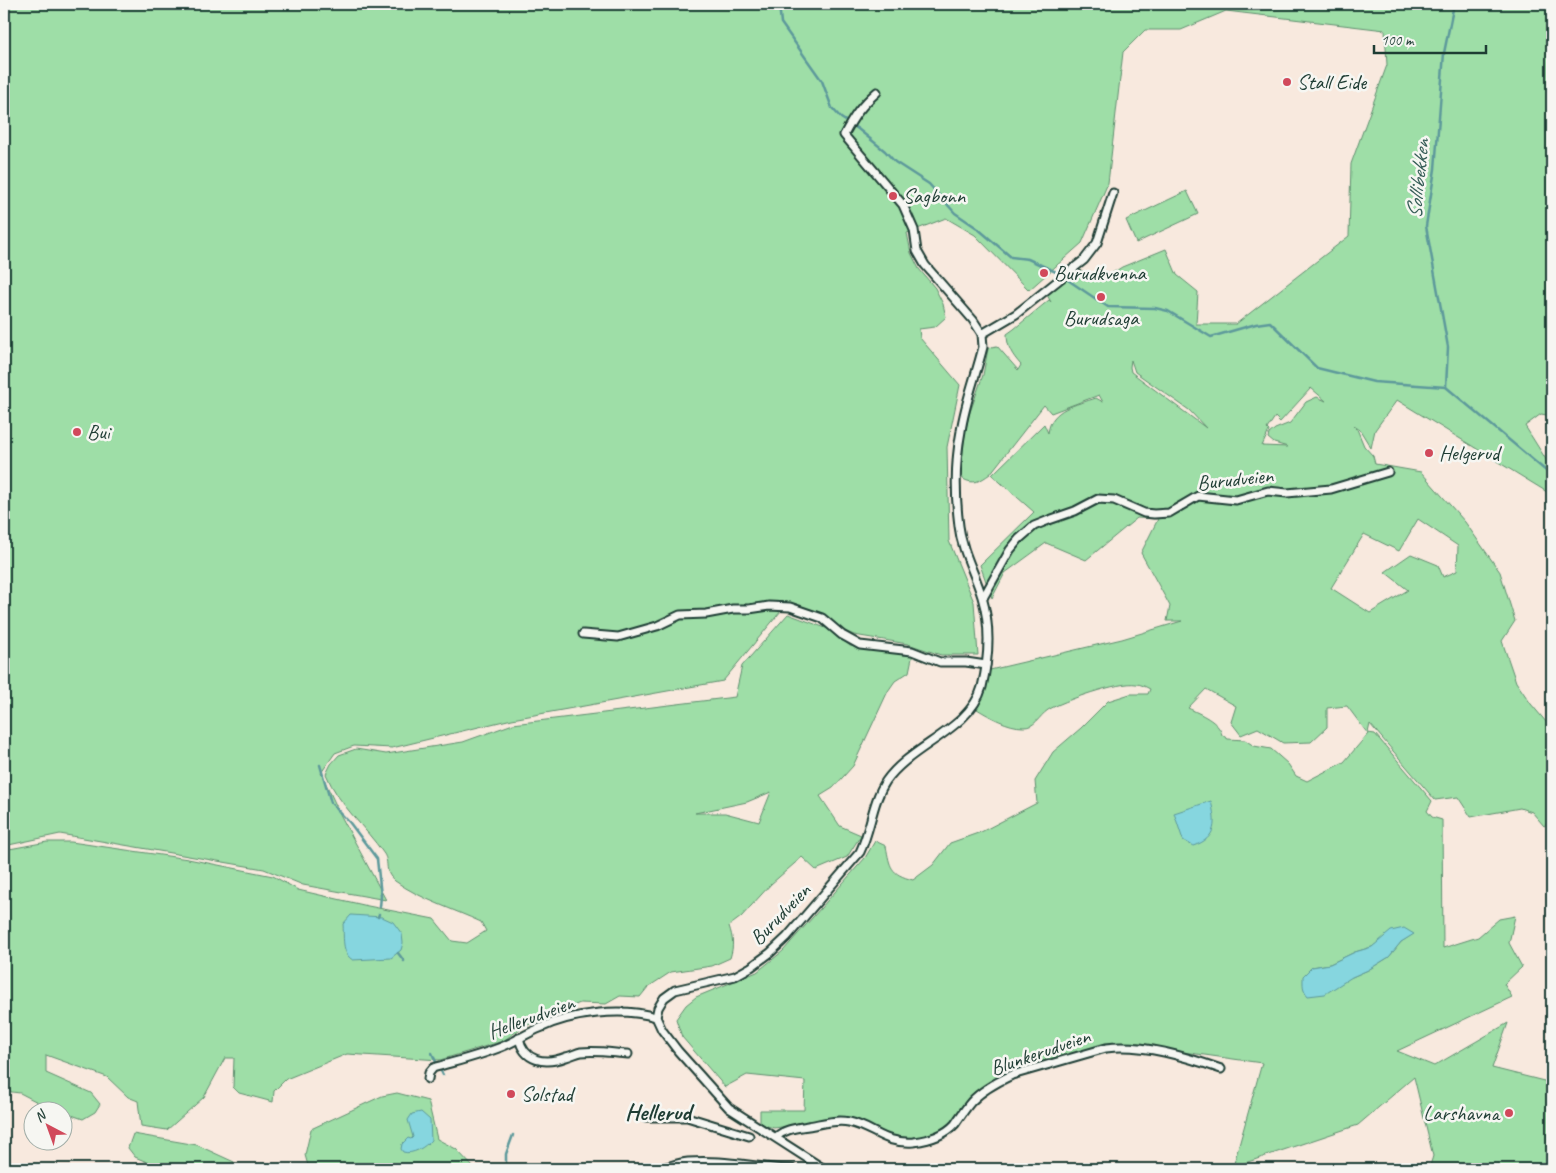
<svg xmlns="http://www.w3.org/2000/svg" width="1556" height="1173" font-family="Caveat,sans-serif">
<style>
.green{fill:#9edea7;stroke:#5e8e6e;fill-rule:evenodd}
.water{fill:#86d6df;stroke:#5d999b}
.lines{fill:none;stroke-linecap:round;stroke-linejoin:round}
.stream{stroke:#5d999b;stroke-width:2.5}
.minor-casing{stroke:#1f3d34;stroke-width:11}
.minor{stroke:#f6f6f2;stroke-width:7}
.poi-dot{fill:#d1495b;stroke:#f6f6f2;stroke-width:2}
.labels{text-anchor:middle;stroke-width:5;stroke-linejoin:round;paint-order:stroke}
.poi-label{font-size:21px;fill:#1f3d34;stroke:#f6f6f2;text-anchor:start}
.street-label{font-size:21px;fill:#1f3d34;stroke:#f6f6f2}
.water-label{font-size:22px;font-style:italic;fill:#345c56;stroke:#f6f6f2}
.quarter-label{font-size:24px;font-weight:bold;fill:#1f3d34;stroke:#f6f6f2}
</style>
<rect width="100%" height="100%" fill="#f8e9de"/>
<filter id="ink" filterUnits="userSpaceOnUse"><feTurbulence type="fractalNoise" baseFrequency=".02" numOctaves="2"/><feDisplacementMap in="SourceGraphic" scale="10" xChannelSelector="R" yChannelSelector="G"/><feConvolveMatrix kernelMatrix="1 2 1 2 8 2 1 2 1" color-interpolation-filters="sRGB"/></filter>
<g filter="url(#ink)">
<!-- green -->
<g class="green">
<path d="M4 4H1552V416L1541 414 1525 426 1552 469V495L1397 400 1375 430 1371 448 1360 430 1354 426 1357 429 1364 446 1373 456 1375 464 1421 472 1465 522 1500 572 1515 621 1502 641 1516 682 1531 704 1552 729V821L1544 826 1532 812 1520 808 1471 817 1458 797 1435 800 1370 724 1368 733 1375 734 1432 801 1427 811 1432 817 1442 820 1443 948 1478 937 1499 919 1515 916 1509 943 1522 967 1504 984 1512 997 1397 1051 1434 1066 1508 1023 1492 1068 1552 1083V1169H1429L1433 1156 1414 1077 1358 1125 1233 1167 1262 1063 1183 1052 1106 1044 1026 1067 994 1079 971 1098 945 1129 929 1137 901 1142 847 1118 774 1128 760 1124V1110H804L805 1081 747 1075 725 1087 682 1037 676 1019 686 1005 696 997 757 972 783 951 865 858 875 841 886 846C890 867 890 874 913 880L933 865 950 843 981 832 1037 803 1035 781 1053 752 1081 728 1108 701 1130 694H1148L1150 689C1146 687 1141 684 1136 684 1120 681 1062 701 1048 710 1039 716 1035 728 1023 727 1008 727 990 717 977 709L984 692 990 670 1122 639 1182 621H1167L1170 606 1141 553 1158 519 1137 518 1086 560 1046 543 1005 573 992 598 980 565 1034 512 992 475 1044 424 1048 433C1051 408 1076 405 1096 398L1103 402 1099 395 1051 413 1044 405 990 474C980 481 974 485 963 479L961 472 965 433 969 415 983 375 988 349 991 347 997 346 1018 370 1021 365C1012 355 1007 347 1007 334L1014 329 1049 300 1051 302 1047 295 1078 270 1106 277 1122 267 1166 249 1177 275 1198 292 1196 324H1236L1349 236 1351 164 1387 65 1385 30 1226 11 1181 30H1145L1123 52 1108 183 1082 243 1029 290 975 235 946 218 907 233 911 253 919 269 935 288 943 304 946 317 935 327 919 329 920 338 960 385 947 447 949 541 974 602 978 655H941L908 644 854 635 786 605 723 681 512 719 392 748 354 746 335 753 321 773 341 816 386 900 303 885 264 869 60 834 4 846ZM1131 360 1135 372 1189 410 1206 428 1131 372 1130 367ZM1311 388 1326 401 1317 397 1306 402 1290 423 1275 429 1269 434 1268 438 1274 443 1288 447 1262 446 1269 431 1267 429 1275 417 1280 422ZM1418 519 1458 546 1457 571 1443 577 1438 565 1411 554 1385 572 1408 590 1370 613 1331 588 1364 534 1399 551ZM1206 689 1236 706 1231 722 1241 735 1258 728 1283 743 1311 742 1327 727V708L1347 706 1368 734 1344 762 1307 781 1296 776 1288 764 1271 749 1254 746 1245 740 1228 739 1222 735C1219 721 1200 714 1188 708ZM1413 934 1401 942 1389 957 1368 970 1352 977 1312 967 1330 964 1355 952 1372 947 1379 942Z"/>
<path d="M1187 191 1198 214 1136 243 1126 220Z"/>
<path d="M788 614 831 630 850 646 884 652 895 651 913 653 909 672 895 681 888 691 853 766 833 788 820 796 840 826 861 835 847 857 816 870 802 857 771 884 741 917 729 926C733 938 734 946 730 958L712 966 671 972 648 987 640 997 620 996 606 1004 580 1003 523 1027 503 1041 440 1060 347 1054 286 1079 274 1091 273 1102 239 1093 233 1087 234 1058H225L204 1097 167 1130 141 1126 138 1101 128 1097 107 1077 46 1055V1073L91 1093 100 1104 95 1112 83 1119 63 1112 62 1110 47 1107 20 1093 4 1091V850L47 842H71L188 859 273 876 298 890 368 906 434 919 452 941 467 943 486 931 481 922C453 909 420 899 395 881 383 871 390 864 384 854 365 826 339 806 326 774L331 764 339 755 356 749 386 754 463 742 513 724 735 697 742 666ZM771 792 759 822 725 813H695L747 802Z"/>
<path d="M397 1093 428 1101 437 1139 456 1149 475 1169H309L305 1155 311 1129 382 1096Z"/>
<path d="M133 1134 197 1145 234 1162 233 1169H165L161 1168 135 1157 128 1148Z"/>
</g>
<!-- water -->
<g class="water">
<path d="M1211 801C1216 822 1218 838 1193 846L1183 840 1174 813Z"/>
<path d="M351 915 382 917 393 922 402 934 403 943 401 950 391 958 353 960C341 954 344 935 343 924Z"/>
<path d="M1404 928 1414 934 1401 942 1389 957 1368 970 1352 977 1325 994 1308 996C1302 989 1303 985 1303 976L1312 967 1330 964 1355 952 1372 947 1391 931Z"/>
<path d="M421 1112 430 1120 431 1140C425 1147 413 1155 403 1152L401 1149 402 1144 408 1138 411 1139 413 1137 408 1120 412 1114Z"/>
</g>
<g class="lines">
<!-- stream -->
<g class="stream">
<path d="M779 4 781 23 822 81 832 108 841 118 858 129 885 151 895 162 929 184 955 213 977 228 1011 257 1028 259 1056 272 1108 307 1155 308 1168 311 1211 337 1256 324 1270 322 1317 368 1374 382 1446 387 1552 476"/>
<path d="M1446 387 1448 347 1426 226 1435 169 1444 53 1454 4"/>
<path d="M320 765 331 803 350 823 377 859 381 896 380 907"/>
<path d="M378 917 379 914"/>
<path d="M398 953 404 961"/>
<path d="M432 1053 436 1062"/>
<path d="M441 1071 443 1075"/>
<path d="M506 1169V1154L513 1135"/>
</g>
<!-- minor casing -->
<g class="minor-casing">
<g id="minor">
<path d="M982 334 1016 314 1084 260 1097 243 1113 193"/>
<path d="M983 598 1010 550 1019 539 1034 526 1049 520 1075 511 1098 499 1114 500 1144 513 1154 514 1169 513 1198 496 1236 500 1268 491 1287 493 1331 489 1388 472"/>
<path d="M583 634 618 637 657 626 680 615 706 614 733 609H749L769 606 790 607 822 618 842 635 860 645 912 651 940 662H966L986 665"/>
<path d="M519 1038C524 1062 545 1065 566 1057 571 1056 576 1053 581 1052 596 1050 613 1053 628 1054"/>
<path d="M428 1079 429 1073 433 1068C457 1061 483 1055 506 1045 517 1040 528 1033 540 1028 572 1013 622 1007 656 1017"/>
<path d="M646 1117H687L749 1136"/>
<path d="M776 1137C785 1129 796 1128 808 1126 821 1124 835 1119 849 1122 875 1128 883 1144 914 1142 929 1140 945 1135 955 1124 960 1117 965 1109 971 1102 982 1090 997 1082 1012 1075L1106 1048C1142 1043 1187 1057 1221 1069"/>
<path d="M658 1169C668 1167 678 1163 688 1162 723 1159 757 1168 792 1169"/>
<path d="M824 1169 729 1108 678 1051 662 1030 656 1017 658 1008 664 998 675 990 735 976 751 967 770 953 787 937 860 852C871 829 872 802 886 781 911 745 970 730 982 687 989 658 991 627 982 597 975 573 962 552 959 526 955 494 955 462 961 431 965 403 976 375 983 347L982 334 973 320 925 265 917 251 914 230 903 205 844 135C854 116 861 106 877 92"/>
</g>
</g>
<!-- minor -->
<use href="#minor" class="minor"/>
</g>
</g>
<!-- markers -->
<g class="poi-dot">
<circle cx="1287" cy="82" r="5"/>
<circle cx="893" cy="196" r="5"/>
<circle cx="1044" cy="273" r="5"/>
<circle cx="1101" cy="297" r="5"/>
<circle cx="77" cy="432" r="5"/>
<circle cx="1429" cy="453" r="5"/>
<circle cx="511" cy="1094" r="5"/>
<circle cx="1509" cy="1113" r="5"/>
</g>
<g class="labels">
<!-- poi labels -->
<g class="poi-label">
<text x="1297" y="89">Stall Eide</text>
<text x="903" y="203">Sagbonn</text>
<text x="1054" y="280">Burudkvenna</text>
<text x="1101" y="325" text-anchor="middle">Burudsaga</text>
<text x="87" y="439">Bui</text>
<text x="1439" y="460">Helgerud</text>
<text x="521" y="1101">Solstad</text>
<text x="1499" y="1120" text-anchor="end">Larshavna</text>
</g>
<!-- street labels -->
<g class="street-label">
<text transform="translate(1235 479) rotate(-6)" y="7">Burudveien</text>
<text transform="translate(780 914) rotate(-46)" y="7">Burudveien</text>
<text transform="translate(531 1017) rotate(-20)" y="7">Hellerudveien</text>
<text transform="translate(1040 1052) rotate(-19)" y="7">Blunkerudveien</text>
</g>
<!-- water labels -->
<g class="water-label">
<text transform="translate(1417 179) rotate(-84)" y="8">Sollibekken</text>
</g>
<!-- quarter labels -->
<g class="quarter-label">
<text x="658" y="1120">Hellerud</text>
</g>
</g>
<!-- margin -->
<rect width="1556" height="1173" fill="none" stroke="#f6f6f2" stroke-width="20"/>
<rect x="10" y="10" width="1536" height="1153" fill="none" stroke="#1f3d34" stroke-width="2" filter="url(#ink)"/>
<!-- north arrow -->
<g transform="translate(48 1126) rotate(319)"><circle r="24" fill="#f6f6f2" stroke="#a0aca6"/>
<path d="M0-4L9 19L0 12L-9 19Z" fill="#d1495b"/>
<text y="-8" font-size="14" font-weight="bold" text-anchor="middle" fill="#1f3d34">N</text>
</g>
<!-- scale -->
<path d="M1374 45v8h112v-8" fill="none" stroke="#1f3d34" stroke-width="2.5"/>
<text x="1381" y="45" font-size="15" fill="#1f3d34" stroke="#f6f6f2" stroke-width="4" paint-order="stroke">100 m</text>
</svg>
